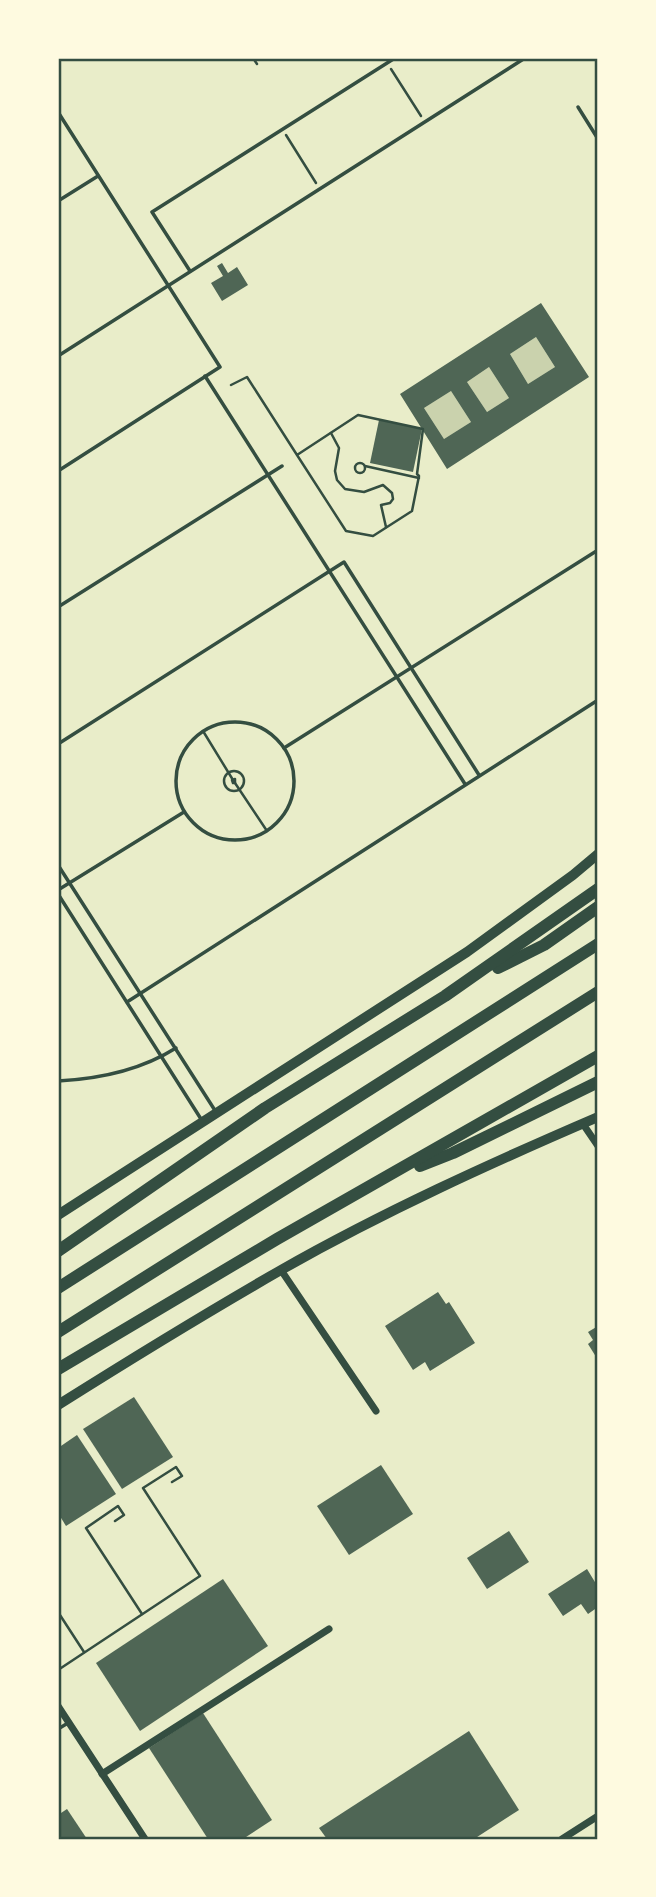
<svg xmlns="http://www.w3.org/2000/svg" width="656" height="1897" font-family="Ubuntu,sans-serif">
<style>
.green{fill:#cad2ad}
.building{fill:#4f6655;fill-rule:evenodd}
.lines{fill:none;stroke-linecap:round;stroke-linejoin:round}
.path{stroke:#344e41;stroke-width:2.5}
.service{stroke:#344e41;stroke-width:3.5}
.minor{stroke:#344e41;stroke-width:7}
.secondary{stroke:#344e41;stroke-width:10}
.motorway{stroke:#344e41;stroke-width:12}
.neatline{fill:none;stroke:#344e41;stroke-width:2.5}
</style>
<rect width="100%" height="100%" fill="#e9edc9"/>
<!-- green -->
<g class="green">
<path d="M536 337 555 367 528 384 510 354Z"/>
<path d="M489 367 509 398 487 412 467 382Z"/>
<path d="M451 391 471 422 444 439 424 408Z"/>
</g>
<!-- building -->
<g class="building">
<path d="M222 263 228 273 237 267 248 285 222 301 211 283 223 276 217 266Z"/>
<path d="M541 303 589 377 447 469 400 394ZM536 337 555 367 528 384 510 354ZM489 367 509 398 487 412 467 382ZM451 391 471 422 444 439 424 408Z"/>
<path d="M379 420 422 429 413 472 370 463Z"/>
<path d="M438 1292 446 1304 449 1302 475 1343 430 1371 425 1362 413 1370 385 1326Z"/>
<path d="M598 1326V1360L588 1344 593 1340 588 1332Z"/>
<path d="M134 1397 173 1457 122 1489 83 1429Z"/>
<path d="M77 1435 116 1494 66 1526 58 1513V1448Z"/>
<path d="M381 1465 413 1514 349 1555 317 1506Z"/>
<path d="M509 1531 529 1562 487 1589 467 1558Z"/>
<path d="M587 1569 598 1587V1607L588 1614 581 1604 563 1616 548 1594Z"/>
<path d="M223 1579 268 1646 140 1731 96 1663Z"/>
<path d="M203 1713 272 1820 243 1839H208L149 1748Z"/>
<path d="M469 1731 519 1810 474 1839H327L319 1828Z"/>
<path d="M67 1809 87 1839H58V1815Z"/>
</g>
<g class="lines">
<!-- path -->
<g class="path">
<path d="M253 58 257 64"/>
<path d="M391 69 421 116"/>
<path d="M286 135 316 183"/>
<path d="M231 385 247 377 297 455 358 415 423 429 417 474 419 476 412 511 373 536 346 531 297 455"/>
<path d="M331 433 339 448 335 471 337 480 345 489 364 492 383 485 392 493 393 499 390 503 381 505 386 527"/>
<circle cx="360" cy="468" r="5"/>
<path d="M365 466 419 478"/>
<path d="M203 731 233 780"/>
<circle cx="234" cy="781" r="10"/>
<path d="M235 779V783H233L232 780Z"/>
<path d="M235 783 267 831"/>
<path d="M115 1521 124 1515 118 1506 86 1528 142 1614"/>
<path d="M58 1612 84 1652"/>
<path d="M58 1670 200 1576 143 1488 176 1467 182 1476 172 1482"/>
</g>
<!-- service -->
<g class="service">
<path d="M578 107 598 139"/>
<path d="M58 112 220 367 58 471"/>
<path d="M58 201 98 176"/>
<path d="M190 271 152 212 395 58"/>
<path d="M58 356 525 58"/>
<path d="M205 376 465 784"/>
<path d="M58 607 282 466"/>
<circle cx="235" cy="781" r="59"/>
<path d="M58 744 344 562 479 775"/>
<path d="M284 748 598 550"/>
<path d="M58 865 216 1112"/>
<path d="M58 890 184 812"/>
<path d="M58 894 201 1119"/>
<path d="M127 1002 598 700"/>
<path d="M58 1081C98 1079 141 1070 176 1048"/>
<path d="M58 1729 68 1723"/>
</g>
<!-- minor -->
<g class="minor">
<path d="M583 1124 598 1146"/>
<path d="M281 1270 376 1411"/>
<path d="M58 1706 145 1839"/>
<path d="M102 1774 329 1629"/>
<path d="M562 1839 598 1816"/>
</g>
<!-- secondary -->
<g class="secondary">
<path d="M58 1215 467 952 573 875 598 854"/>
<path d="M58 1405C131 1359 206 1313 281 1270 383 1212 491 1163 598 1117"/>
</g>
<!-- motorway -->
<g class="motorway">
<path d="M498 968 544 945 598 907"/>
<path d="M420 1166 453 1153 598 1082"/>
<path d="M58 1251 265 1108 445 996 598 889"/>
<path d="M58 1288 598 944"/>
<path d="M58 1332 598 992"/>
<path d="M58 1369 277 1239 598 1056"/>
</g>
</g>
<!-- border -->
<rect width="656" height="1897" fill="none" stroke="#fefae0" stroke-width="119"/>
<rect x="60" y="60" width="536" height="1778" class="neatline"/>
</svg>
